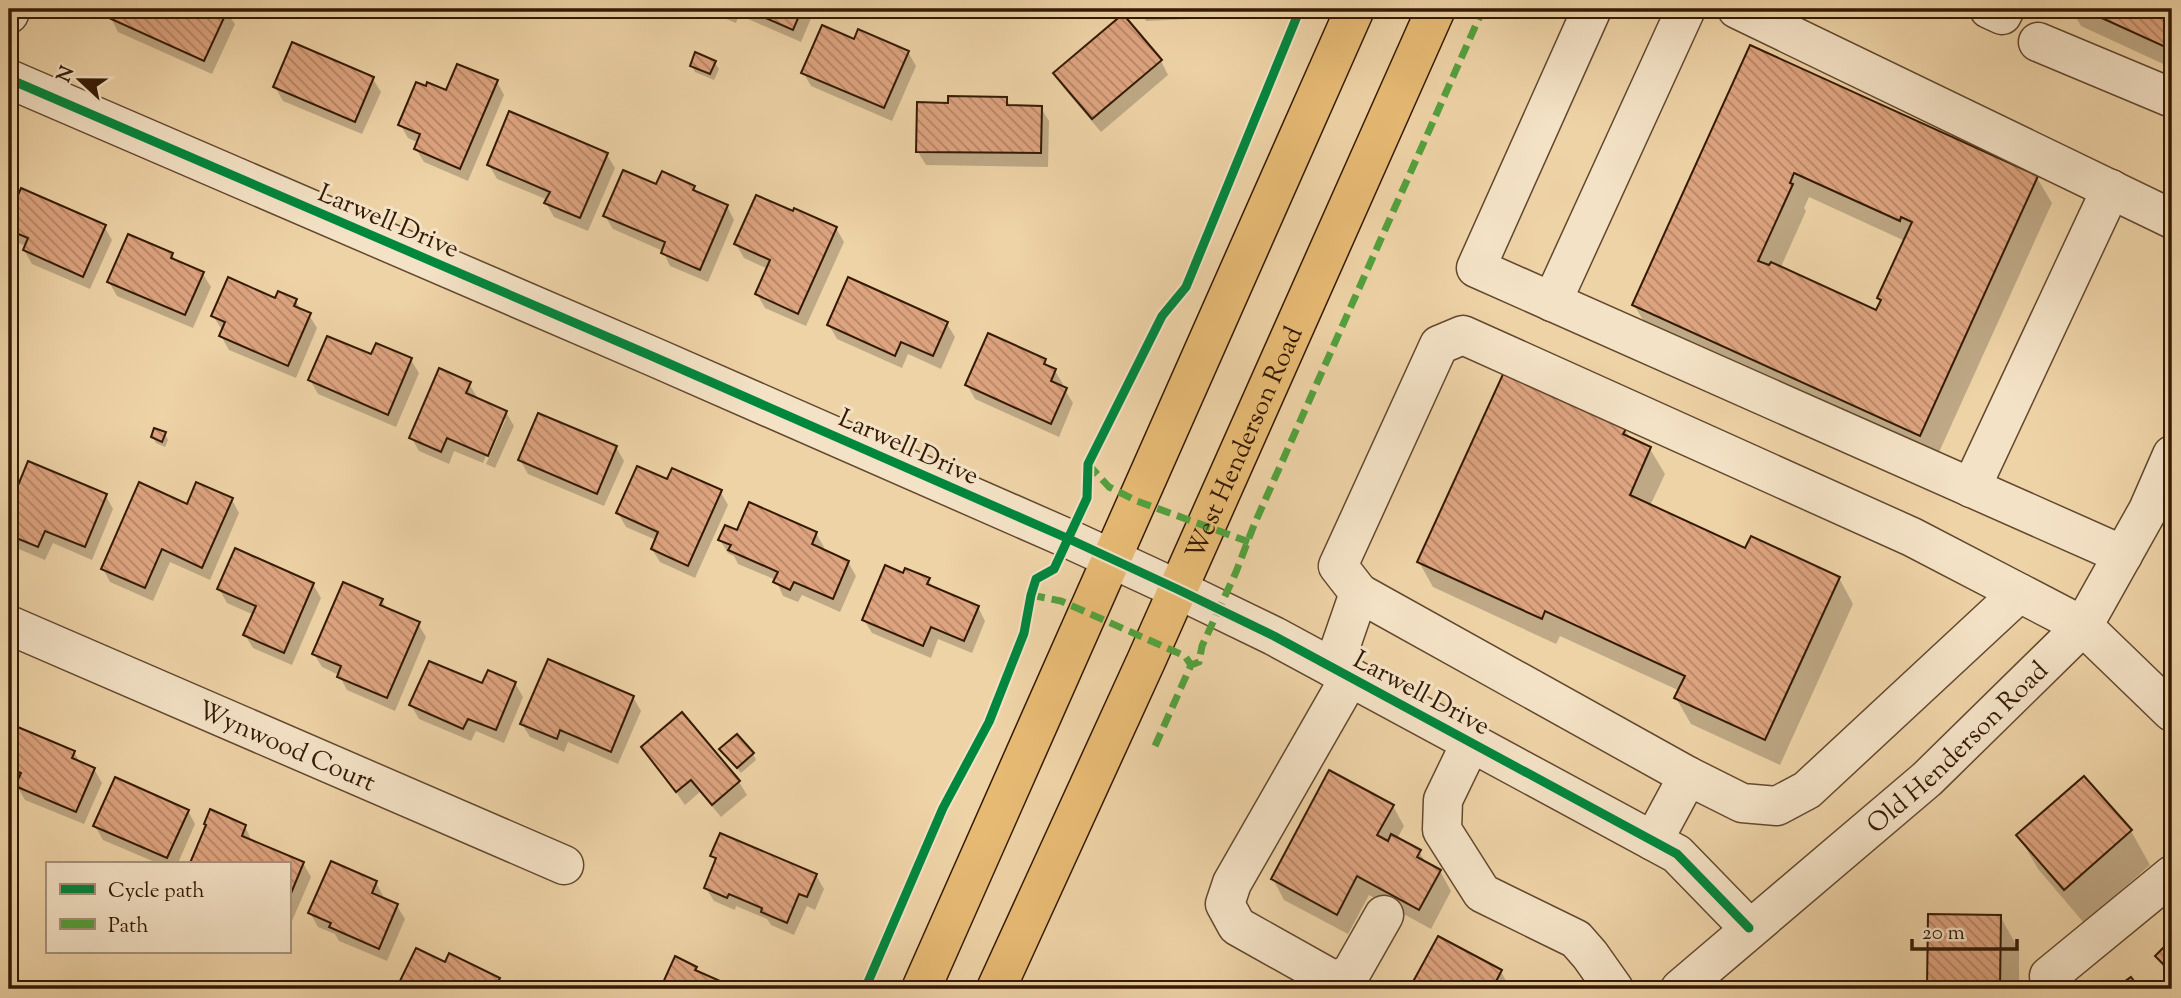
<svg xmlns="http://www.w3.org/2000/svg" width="2181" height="998" font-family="'Sorts Mill Goudy',serif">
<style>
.shadow{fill:#0003;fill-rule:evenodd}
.building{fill:url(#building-back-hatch);stroke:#341a05;stroke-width:2;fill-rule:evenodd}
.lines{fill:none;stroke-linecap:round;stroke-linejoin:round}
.minor-casing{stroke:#62482e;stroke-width:41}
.major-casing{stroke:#341a05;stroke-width:41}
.minor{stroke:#f4e2c6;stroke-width:38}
.major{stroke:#e7ba74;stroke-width:38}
.quiet{stroke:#53a13d;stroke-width:7;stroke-dasharray:14 7;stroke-linecap:butt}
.cycleway-casing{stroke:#f4e2c6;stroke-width:13}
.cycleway{stroke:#00873e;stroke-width:9}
.labels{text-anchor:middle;stroke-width:6;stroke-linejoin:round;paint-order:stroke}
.street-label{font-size:26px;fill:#341a05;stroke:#f4e2c6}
</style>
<defs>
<pattern id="building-back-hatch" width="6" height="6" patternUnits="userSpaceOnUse" patternTransform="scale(1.75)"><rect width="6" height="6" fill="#dea480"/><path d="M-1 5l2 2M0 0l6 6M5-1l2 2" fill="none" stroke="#b58567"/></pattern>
</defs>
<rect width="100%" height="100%" fill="#eed3a7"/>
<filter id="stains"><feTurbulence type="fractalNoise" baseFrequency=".00286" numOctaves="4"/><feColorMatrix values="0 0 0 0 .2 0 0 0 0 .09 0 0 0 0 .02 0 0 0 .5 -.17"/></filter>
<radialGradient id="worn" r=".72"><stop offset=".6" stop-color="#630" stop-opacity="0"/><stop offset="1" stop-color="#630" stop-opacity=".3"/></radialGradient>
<!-- shadow -->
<g class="shadow">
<path d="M115 9H224L235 24 212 74 118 32 111 18Z"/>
<path d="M702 9H815L801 42 739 15 736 23Z"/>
<path d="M1139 9H1234L1235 17 1146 21Z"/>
<path d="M2071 9H2172V68L2081 26Z"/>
<path d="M1123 17 1161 61 1168 75 1101 132 1063 87 1056 73Z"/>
<path d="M855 41 908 52 916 66 892 121 811 86 803 72Z"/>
<path d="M1751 47 2037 178 2052 203 1935 461 1649 330 1634 305ZM1809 197 1905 241 1879 298 1881 302 1877 312 1780 269 1806 211 1804 208Z"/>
<path d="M715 63 719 69 714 80 695 72 692 66Z"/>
<path d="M373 79 381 92 362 134 283 101 275 87Z"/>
<path d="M497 82 504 95 468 181 424 162 416 149 419 143 408 138 400 124 447 92Z"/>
<path d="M1006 99 1011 107 1041 108 1049 121 1048 167 926 165 918 152 949 104Z"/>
<path d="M607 155 615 168 588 231 554 217 546 203 548 200 497 179 489 165Z"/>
<path d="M657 187H694L698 194 727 206 734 220 708 282 670 266 663 251 613 229 605 216Z"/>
<path d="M22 190 104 226 112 240 90 289 32 264 24 250 26 246 13 241 9 233V220Z"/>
<path d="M836 228 844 242 806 326 765 308 757 294 768 269 744 258 736 244Z"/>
<path d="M172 254 176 262 203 274 211 287 193 328 117 296 109 282Z"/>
<path d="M276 300 296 301 302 312 309 315 317 328 296 378 229 350 221 336 223 331 213 316Z"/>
<path d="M947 324 955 337 941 369 908 354 902 368 837 339 829 325Z"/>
<path d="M377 345 411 360 419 373 396 427 318 394 310 380 372 356Z"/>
<path d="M1045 361 1049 368 1055 371 1063 384 1061 388 1065 390 1073 403 1059 437 975 399 967 385Z"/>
<path d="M469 384 477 397 476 399 506 412 514 426 495 468 486 464 506 419H502L483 463 454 451 449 464 419 451 411 437Z"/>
<path d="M1625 430 1631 439 1650 449 1665 474 1650 506 1746 550 1839 578 1853 604 1780 765 1691 724 1676 698 1680 691 1560 636 1556 644 1433 587 1419 562Z"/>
<path d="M165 434 168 440 165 447 156 443 153 437Z"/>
<path d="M616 447 624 461 604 506 528 474 520 460Z"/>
<path d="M29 464 106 496 113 509 92 560 53 543 45 560 9 545V512Z"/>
<path d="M667 482 720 491 728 505 695 578 660 562 652 549 656 540 626 527 618 513Z"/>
<path d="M232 500 239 513 210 580 170 562 153 601 110 582 103 569 187 506Z"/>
<path d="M737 533H816L824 547 822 550 848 562 856 576 840 612 802 595 798 602 783 596 776 580 738 564 734 556 728 553 720 540Z"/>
<path d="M904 575 928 580 934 589 978 607 985 621 972 653 938 639 931 658 872 633 864 620Z"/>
<path d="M313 584 321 598 292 665 253 648 245 635 254 615 227 603 219 589Z"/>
<path d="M382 601 388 610 418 624 426 637 395 711 347 690 339 675 322 667 314 654Z"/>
<path d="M515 683 523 697 504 743 476 731 471 741 419 719 411 705 483 686Z"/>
<path d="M633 697 641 711 618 764 568 742 564 752 530 737 522 724Z"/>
<path d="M14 727 74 752 80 763 94 769 102 783 84 824 25 800 17 786 19 782 9 777V739Z"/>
<path d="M644 747 739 782 747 795 721 817 700 792 685 805Z"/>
<path d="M721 749 753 754 756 760 741 773Z"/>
<path d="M2084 778 2131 831 2150 865 2084 923 2038 869 2019 836Z"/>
<path d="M1393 806 1404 826 1397 839 1419 852 1427 864 1440 871 1451 891 1431 929 1369 895 1348 934 1284 900 1273 879Z"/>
<path d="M188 811 195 824 178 863H157L103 840 95 826Z"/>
<path d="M245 826 252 842 303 863 311 877 289 928V863H192L207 827Z"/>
<path d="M712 856 816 875 824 889 815 910 807 906 794 935 771 925 767 919 736 906 735 910 714 901 706 888 716 863Z"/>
<path d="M376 882 383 896 382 899 397 906 405 919 387 961 339 941 335 934 318 927 310 913Z"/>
<path d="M1930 916H2000L2019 950V989H1929Z"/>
<path d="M1439 938 1501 972 1511 989H1411Z"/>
<path d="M2172 941V982L2157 956Z"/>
<path d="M417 951 446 965 499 979 505 989H398Z"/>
<path d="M696 968 699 974 730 988 732 984 743 989H654L656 984 662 987Z"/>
</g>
<!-- building -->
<g class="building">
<path d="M113 9H228L204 61 109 18Z"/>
<path d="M745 9H802L793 30Z"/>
<path d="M2082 9H2172V50Z"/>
<path d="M1123 14 1162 60 1092 119 1053 73Z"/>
<path d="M822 25 854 39 858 29 909 51 884 108 801 73Z"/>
<path d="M292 42 374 77 355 122 273 87Z"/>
<path d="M1750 45 2038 176 1920 436 1632 305ZM1794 173 1900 221 1901 217 1912 222 1877 298 1881 300 1876 310 1771 262 1769 265 1758 261 1793 184 1790 183Z"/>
<path d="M695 52 716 61 710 74 690 66Z"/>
<path d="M457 64 498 80 460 169 414 149 420 134 398 125 416 82 426 86 427 82 446 90Z"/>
<path d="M948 96 1007 97V105L1042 106 1041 153 916 152 917 102 948 103Z"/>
<path d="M509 111 608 153 580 218 544 203 550 192 487 165Z"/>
<path d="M623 170 656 184 662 171 695 186 693 190 728 205 700 270 661 253 665 242 603 216Z"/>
<path d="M21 188 106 225 83 277 23 250 28 238 9 230V216Z"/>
<path d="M756 195 793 211 794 208 837 227 798 314 755 294 770 260 734 244Z"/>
<path d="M128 234 173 253 171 258 204 272 185 315 107 282Z"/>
<path d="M228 277 275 298 278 291 297 299 294 306 311 313 288 366 219 336 225 322 211 316Z"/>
<path d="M848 277 948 322 933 356 901 342 895 356 827 325Z"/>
<path d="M988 333 1046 359 1044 364 1056 369 1051 381 1067 388 1051 424 965 385Z"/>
<path d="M327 336 371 354 376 343 412 358 388 415 308 380Z"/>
<path d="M439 368 471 382 466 393 507 411 488 456 447 438 441 452 409 438Z"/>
<path d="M1504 372 1626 429 1623 434 1651 447 1630 495 1745 548 1751 536 1840 577 1765 740 1674 698 1685 676 1545 611 1542 619 1417 562Z"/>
<path d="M538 413 617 446 597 494 518 460Z"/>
<path d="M154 428 166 432 162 442 151 437Z"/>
<path d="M28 461 107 494 85 547 45 531 38 547 9 535V507Z"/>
<path d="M637 466 667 479 672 468 722 490 688 566 651 549 658 532 616 513Z"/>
<path d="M139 482 187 504 196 482 233 498 202 568 162 549 145 588 101 569Z"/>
<path d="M749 502 817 532 812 544 849 561 833 599 794 582 790 590 773 582 778 572 728 550 731 545 718 540 725 525 737 530Z"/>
<path d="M235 548 314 583 284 653 243 635 256 606 217 589Z"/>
<path d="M885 565 903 573 905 568 930 578 927 584 979 606 964 641 931 627 923 646 862 620Z"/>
<path d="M343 582 383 599 380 605 420 622 387 698 337 677 341 666 312 654Z"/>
<path d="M548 659 634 696 611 752 560 730 557 739 520 724Z"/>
<path d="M429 661 482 683 488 670 516 682 496 730 468 719 463 729 409 705Z"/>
<path d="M682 712 740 781 712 805 691 780 676 792 641 747Z"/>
<path d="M13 725 75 751 72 758 95 768 76 812 15 786 21 773 9 768V735Z"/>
<path d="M737 734 754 753 737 768 719 749Z"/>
<path d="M1329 770 1394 805 1377 835 1388 841 1391 834 1421 850 1417 857 1441 870 1419 910 1357 876 1337 915 1271 879Z"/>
<path d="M2084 776 2132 830 2064 890 2016 835Z"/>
<path d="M115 777 189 810 167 858 93 826Z"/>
<path d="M210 809 246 825 242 836 304 862 289 898V863H190L206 825 204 824Z"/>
<path d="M720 833 817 874 807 897 799 894 787 923 761 912 762 908 729 894 727 898 704 888 716 858 710 856Z"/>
<path d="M331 861 377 881 372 893 398 904 379 949 329 927 331 923 308 913Z"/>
<path d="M1928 914 2001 915 2000 989H1927Z"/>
<path d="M1438 936 1502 970 1492 989H1409Z"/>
<path d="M2172 939V973L2155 956Z"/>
<path d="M416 948 445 962 449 953 500 978 495 989H396Z"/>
<path d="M675 956 697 967 695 970 729 985 731 982 747 989H652L655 982 662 985Z"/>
<path d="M2131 977 2140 989H2114Z"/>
</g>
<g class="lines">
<!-- minor casing -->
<g class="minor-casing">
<g id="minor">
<path d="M1592 9 1476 268 2123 555"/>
<path d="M1737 9 2172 219"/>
<path d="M1989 9 2002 15 2005 9"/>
<path d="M9 14 11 9"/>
<path d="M2038 42 2172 98"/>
<path d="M9 79 654 357 1069 539 1177 589 1274 636 1677 854 1749 928"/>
<path d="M1552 302 1686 9"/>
<path d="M1971 488 2111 189"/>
<path d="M1359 593 1688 776"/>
<path id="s1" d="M9 625 564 865"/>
<path d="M1333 668 1359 593 1338 566 1439 345 1463 335 1912 537 2083 626 2172 712"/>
<path d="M1350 677 1232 883 1225 904 1237 926 1335 981 1351 973 1384 915"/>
<path d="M1471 742 1443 800 1442 830 1482 893 1576 939 1590 955 1614 989"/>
<path d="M1653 841 1688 776 1742 803 1777 806 1807 790 2019 593"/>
<path d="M2049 976 2172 875"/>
<path id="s2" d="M1680 989 1927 779 2083 626 2148 510 2172 455"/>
</g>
</g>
<!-- major casing -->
<g class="major-casing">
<g id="major">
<path d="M921 989 1355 9"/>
<path id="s3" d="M996 989 1146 661 1436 9"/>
</g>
</g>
<!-- minor -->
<use href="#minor" class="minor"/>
<!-- major -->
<use href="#major" class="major"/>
<!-- quiet -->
<g class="quiet">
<path d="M1088 464 1109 487 1137 501 1249 542"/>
<path d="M1031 595 1061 601 1185 656 1191 665"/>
<path d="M1155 746 1191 665 1199 662 1202 646 1236 572 1254 525 1483 9"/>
</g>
<!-- cycleway casing -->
<g class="cycleway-casing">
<g id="cycleway">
<path d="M9 79 654 357 1069 539 1177 589 1274 636 1677 854 1749 928"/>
<path d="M865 989 943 808 989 722 1024 633 1031 595 1036 579 1054 569 1087 498 1088 464 1162 316 1186 287 1300 9"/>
</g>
</g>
<!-- cycleway -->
<use href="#cycleway" class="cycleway"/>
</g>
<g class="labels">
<!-- street labels -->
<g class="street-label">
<text transform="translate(389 220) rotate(23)" y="9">Larwell Drive</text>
<text dy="9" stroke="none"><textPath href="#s3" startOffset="600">West Henderson Road</textPath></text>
<text transform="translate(909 446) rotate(24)" y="9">Larwell Drive</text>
<text transform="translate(1422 692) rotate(28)" y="9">Larwell Drive</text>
<text dy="9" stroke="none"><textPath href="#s1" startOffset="303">Wynwood Court</textPath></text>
<text dy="9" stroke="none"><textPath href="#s2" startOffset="368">Old Henderson Road</textPath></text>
</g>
</g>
<!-- margin -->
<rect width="2181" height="998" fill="none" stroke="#eed3a7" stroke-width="35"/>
<rect x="10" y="10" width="2160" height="977" fill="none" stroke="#341a05" stroke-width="3.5"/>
<rect x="18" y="18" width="2146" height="963" fill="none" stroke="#341a05" stroke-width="2"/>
<!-- legend -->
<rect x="46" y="862" width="245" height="91" fill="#f4e2c6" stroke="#a79279" stroke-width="2"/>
<rect x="60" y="884" width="35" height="10" fill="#00873e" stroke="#a79279" stroke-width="2"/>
<text x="108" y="897" font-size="21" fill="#341a05">Cycle path</text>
<rect x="60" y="919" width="35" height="10" fill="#53a13d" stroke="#a79279" stroke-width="2"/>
<text x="108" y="932" font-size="21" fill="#341a05">Path</text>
<!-- north arrow -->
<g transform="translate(80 80) rotate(292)" stroke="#f4e2c6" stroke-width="5" paint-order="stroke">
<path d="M0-5L12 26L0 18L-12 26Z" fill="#341a05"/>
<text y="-10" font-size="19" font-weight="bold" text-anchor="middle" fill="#341a05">N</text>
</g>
<!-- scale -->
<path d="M1912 939v10h105v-10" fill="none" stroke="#341a05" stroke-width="3.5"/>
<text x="1922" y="939" font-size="21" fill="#341a05" stroke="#f4e2c6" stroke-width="5" paint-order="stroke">20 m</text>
<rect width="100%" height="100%" filter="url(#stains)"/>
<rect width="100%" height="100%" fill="url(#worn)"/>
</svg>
